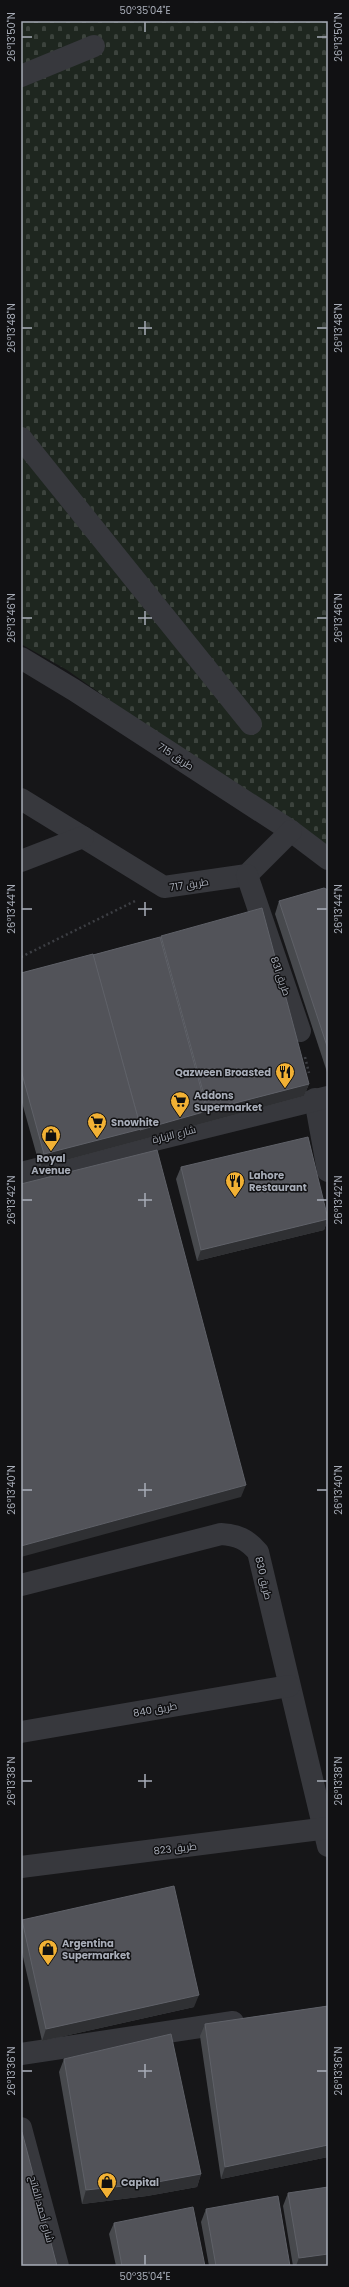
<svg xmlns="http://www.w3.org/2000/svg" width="349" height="2287" font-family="Poppins,Cairo,sans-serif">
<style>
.cemetery{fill:url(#cemetery-stones)}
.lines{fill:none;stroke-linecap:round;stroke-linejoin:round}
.path{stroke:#3d3f44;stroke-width:2.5;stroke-dasharray:2 3;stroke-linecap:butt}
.minor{stroke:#37383d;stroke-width:22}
.wall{fill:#47494d}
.shaded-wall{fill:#2f3033}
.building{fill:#525359;stroke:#5f6168}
.ticks{fill:none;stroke:#a8adb8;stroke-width:1.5}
.labels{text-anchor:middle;stroke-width:3;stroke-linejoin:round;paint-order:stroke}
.street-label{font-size:10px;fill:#a8adb8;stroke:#111113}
.poi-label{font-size:10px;font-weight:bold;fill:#a8adb8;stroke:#111113;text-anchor:start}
.neatline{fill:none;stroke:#a8adb8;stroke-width:1.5}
.ticks-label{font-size:10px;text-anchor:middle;fill:#a8adb8}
</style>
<defs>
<pattern id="cemetery-stones" width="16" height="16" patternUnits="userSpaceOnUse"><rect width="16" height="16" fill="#1e261f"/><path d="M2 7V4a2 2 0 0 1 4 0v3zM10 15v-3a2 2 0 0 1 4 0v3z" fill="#3c433d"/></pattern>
</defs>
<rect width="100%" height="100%" fill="#161618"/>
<!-- cemetery -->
<path class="cemetery" d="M21 21H328V854L67 670 21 644Z"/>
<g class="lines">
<!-- path -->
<g class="path">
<path d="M21 957 135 901"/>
<path d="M305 1057 309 1073"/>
</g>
<!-- minor -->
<g class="minor">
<path d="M21 76 94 46"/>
<path d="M21 438 251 724"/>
<path d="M21 658 74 690 291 831 328 859"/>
<path d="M21 799 164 887 247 875 291 831"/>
<path d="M21 861 83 837"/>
<path d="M247 875 300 1031"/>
<path d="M315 1099 328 1171"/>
<path d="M21 1173 328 1097"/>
<path d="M21 1585 221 1534C237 1535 247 1539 258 1552L328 1846"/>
<path d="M21 1732 289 1686"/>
<path d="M21 1867 328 1828"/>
<path d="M21 2054 233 2022"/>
<path d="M21 2128 58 2266"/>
</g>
</g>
<!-- wall -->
<g class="wall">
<path d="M328 890V1075L275 914 279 901Z"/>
<path d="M161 936 309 1084 304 1096 40 1167 21 1099V973L93 955 160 937Z"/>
<path d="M181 1167 328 1219 324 1230 197 1261 176 1179Z"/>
<path d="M22 1920 194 2007 42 2041 21 1948V1922Z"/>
<path d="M328 2006V2157L221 2179 200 2036 205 2024Z"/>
<path d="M64 2059 201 2174 197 2187 147 2196 82 2204 59 2072Z"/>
<path d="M288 2193 328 2266H293L283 2206Z"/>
<path d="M206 2209 290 2266H209L201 2222Z"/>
<path d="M114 2223 205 2266H116L109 2234Z"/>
</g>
<!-- shaded-wall -->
<g class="shaded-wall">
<path d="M309 1084 304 1096 40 1167 44 1154 207 1111 208 1110Z"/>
<path d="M328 1219 324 1230 197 1261 201 1250Z"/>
<path d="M246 1485 241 1497 21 1557V1546Z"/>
<path d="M199 1995 194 2007 42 2041 46 2029Z"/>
<path d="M328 2145V2157L221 2179 225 2167Z"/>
<path d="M201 2174 197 2187 147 2196 82 2204 86 2190Z"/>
<path d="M328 2254V2266H296L299 2258Z"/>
</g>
<!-- building -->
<g class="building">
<path d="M324 888 328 890V1049L279 901Z"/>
<path d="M262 908 309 1084 208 1110 161 936Z"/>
<path d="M160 937 207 1111 140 1130V1129H141L93 955Z"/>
<path d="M93 954 141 1129 44 1154 21 1070V973Z"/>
<path d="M308 1137 328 1219 201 1250 181 1167Z"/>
<path d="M157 1150 246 1485 21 1546V1184Z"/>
<path d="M174 1886 199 1995 46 2029 22 1920Z"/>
<path d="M328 2006V2145L225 2167 205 2024Z"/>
<path d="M171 2034 201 2174 152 2183 86 2190 64 2059Z"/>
<path d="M22 2132 57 2266H21V2133Z"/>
<path d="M328 2187V2254L299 2258 288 2193Z"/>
<path d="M278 2196 290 2266H216L206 2209Z"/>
<path d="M193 2207 205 2266H122L114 2223Z"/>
</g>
<!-- ticks -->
<path class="ticks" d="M145 22V32M22 37H32M317 37H327M145 321V335M22 328H32M138 328H152M317 328H327M145 611V625M22 618H32M138 618H152M317 618H327M145 902V916M22 909H32M138 909H152M317 909H327M145 1193V1207M22 1200H32M138 1200H152M317 1200H327M145 1483V1497M22 1490H32M138 1490H152M317 1490H327M145 1774V1788M22 1781H32M138 1781H152M317 1781H327M145 2064V2078M22 2071H32M138 2071H152M317 2071H327M145 2255V2265"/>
<!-- icons -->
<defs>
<g id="restaurant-pin" transform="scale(1)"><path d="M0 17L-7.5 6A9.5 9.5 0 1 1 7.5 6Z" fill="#f2b134" stroke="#111113"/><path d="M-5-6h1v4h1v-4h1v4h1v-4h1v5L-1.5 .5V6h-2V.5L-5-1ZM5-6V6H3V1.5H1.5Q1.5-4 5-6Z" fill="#111"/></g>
<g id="supermarket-pin" transform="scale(1)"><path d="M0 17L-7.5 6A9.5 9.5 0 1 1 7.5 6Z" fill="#f2b134" stroke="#111113"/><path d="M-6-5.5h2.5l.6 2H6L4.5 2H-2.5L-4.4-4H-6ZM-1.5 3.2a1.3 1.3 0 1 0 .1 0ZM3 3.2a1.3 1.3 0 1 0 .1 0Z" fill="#111"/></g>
<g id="shop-pin" transform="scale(1)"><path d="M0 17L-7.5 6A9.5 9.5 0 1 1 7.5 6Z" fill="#f2b134" stroke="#111113"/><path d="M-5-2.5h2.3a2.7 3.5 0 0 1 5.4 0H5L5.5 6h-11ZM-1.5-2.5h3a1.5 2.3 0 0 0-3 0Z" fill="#111"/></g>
</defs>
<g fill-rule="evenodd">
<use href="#restaurant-pin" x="285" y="1072"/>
<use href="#supermarket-pin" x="180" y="1101"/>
<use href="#supermarket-pin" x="97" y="1122"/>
<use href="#shop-pin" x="51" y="1135"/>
<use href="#restaurant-pin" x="235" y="1181"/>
<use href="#shop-pin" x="48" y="1949"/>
<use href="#shop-pin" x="107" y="2182"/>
</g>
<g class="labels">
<!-- street labels -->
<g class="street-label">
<text transform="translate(176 756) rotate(33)" y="4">طريق 715</text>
<text transform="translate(189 884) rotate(-9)" y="4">طريق 717</text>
<text transform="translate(281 976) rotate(71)" y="4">طريق 831</text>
<text transform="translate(174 1134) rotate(-14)" y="4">شارع الزبارة</text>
<text transform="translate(264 1578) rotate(77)" y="4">طريق 830</text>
<text transform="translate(155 1709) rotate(-10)" y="4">طريق 840</text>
<text transform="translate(175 1848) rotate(-7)" y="4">طريق 823</text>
<text transform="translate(42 2209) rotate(75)" y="4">شارع أحمد الفاتح</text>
</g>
<!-- poi labels -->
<g class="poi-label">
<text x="271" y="1076" text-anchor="end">Qazween Broasted</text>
<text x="194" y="1099">Addons<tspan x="194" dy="12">Supermarket</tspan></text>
<text x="111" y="1126">Snowhite</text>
<text x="51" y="1162" text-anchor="middle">Royal<tspan x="51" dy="12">Avenue</tspan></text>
<text x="249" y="1179">Lahore<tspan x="249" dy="12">Restaurant</tspan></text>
<text x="62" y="1947">Argentina<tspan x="62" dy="12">Supermarket</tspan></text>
<text x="121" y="2186">Capital</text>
</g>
</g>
<!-- border -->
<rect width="349" height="2287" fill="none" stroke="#111113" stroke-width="44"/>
<rect x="22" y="22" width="305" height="2243" class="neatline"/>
<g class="ticks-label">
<text x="145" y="14">50°35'04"E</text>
<text transform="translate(11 37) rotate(-90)" y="4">26°13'50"N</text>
<text transform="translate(338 37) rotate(-90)" y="4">26°13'50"N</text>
<text transform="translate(11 328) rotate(-90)" y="4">26°13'48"N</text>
<text transform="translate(338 328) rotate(-90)" y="4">26°13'48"N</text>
<text transform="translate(11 618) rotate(-90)" y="4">26°13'46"N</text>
<text transform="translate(338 618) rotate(-90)" y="4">26°13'46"N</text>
<text transform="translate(11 909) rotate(-90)" y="4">26°13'44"N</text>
<text transform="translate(338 909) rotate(-90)" y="4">26°13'44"N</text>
<text transform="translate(11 1200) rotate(-90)" y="4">26°13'42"N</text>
<text transform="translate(338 1200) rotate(-90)" y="4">26°13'42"N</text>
<text transform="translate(11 1490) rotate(-90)" y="4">26°13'40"N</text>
<text transform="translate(338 1490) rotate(-90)" y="4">26°13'40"N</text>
<text transform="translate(11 1781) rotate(-90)" y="4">26°13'38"N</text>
<text transform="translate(338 1781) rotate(-90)" y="4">26°13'38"N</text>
<text transform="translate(11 2071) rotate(-90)" y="4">26°13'36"N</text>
<text transform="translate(338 2071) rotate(-90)" y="4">26°13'36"N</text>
<text x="145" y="2280">50°35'04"E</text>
</g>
</svg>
